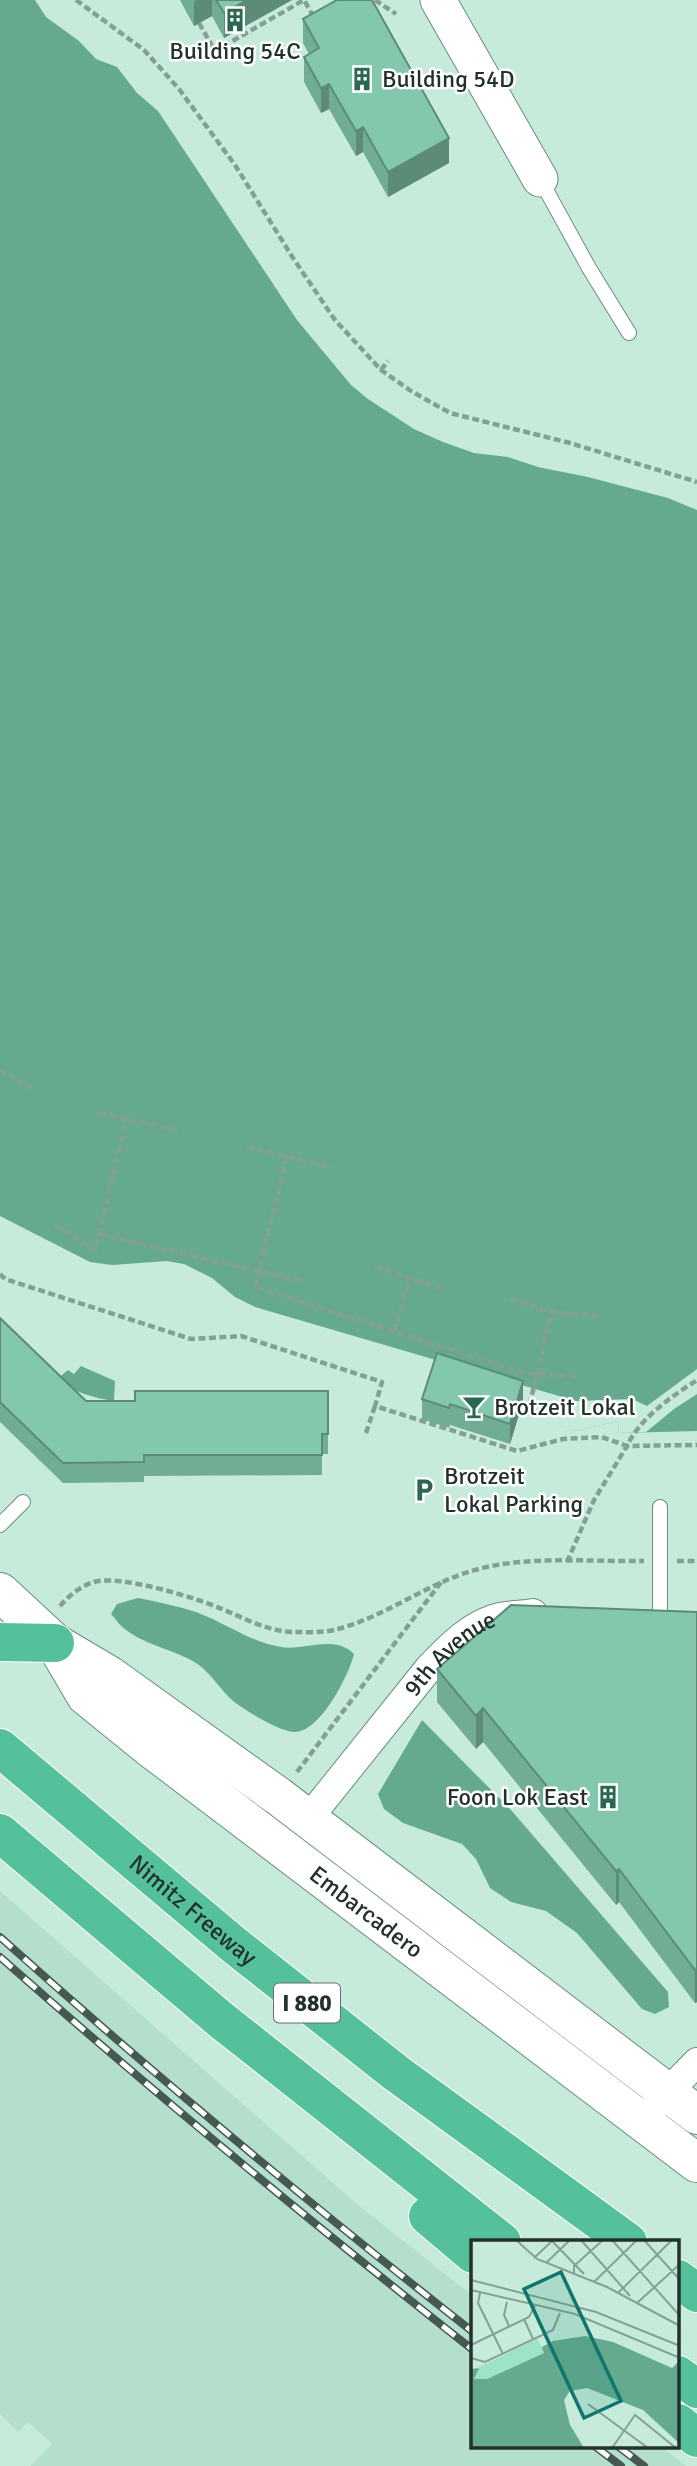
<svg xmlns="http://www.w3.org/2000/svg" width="697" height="2466" font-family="Signika,sans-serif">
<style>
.built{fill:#b3dfcc}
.water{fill:#65aa8f}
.pier{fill:#c6ebdb}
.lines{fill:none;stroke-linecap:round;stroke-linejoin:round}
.service-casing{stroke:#6a8d7e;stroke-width:16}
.minor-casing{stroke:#6a8d7e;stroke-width:30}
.tertiary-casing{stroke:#6a8d7e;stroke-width:37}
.secondary-casing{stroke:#6a8d7e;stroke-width:40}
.motorway-casing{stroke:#fff;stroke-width:40}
.path{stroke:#84a094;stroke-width:4.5;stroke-dasharray:7 3.5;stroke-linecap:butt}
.service{stroke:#fff;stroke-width:14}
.minor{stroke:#fff;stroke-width:28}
.tertiary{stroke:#fff;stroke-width:35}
.secondary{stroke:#fff;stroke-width:38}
.motorway{stroke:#55c19b;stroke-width:38}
.rail-casing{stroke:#465951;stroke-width:8}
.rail{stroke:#fff;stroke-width:5;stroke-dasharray:16;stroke-linecap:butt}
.wall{fill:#71ac94}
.shaded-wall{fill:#5c8c78}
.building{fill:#83c8ac;stroke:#5c8c78;stroke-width:2}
.labels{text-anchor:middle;stroke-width:5;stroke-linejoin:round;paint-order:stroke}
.shield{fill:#fff;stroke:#656f6b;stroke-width:2}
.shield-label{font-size:23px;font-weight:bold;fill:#23312b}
.poi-label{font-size:24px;fill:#23312b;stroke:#fff;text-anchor:start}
.street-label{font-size:24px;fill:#23312b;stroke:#fff}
.inset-road{fill:none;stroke:#85a195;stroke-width:2}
.view{fill:#0f766e;fill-opacity:0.15;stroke:#0f766e;stroke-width:3.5}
.inset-edge{fill:none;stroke:#23312b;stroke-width:3.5}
</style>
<rect width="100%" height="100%" fill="#c6ebdb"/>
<!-- built -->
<path class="built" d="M0 1891 357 2204 473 2296V2447H662L686 2466H30L52 2444 28 2422 18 2432 0 2414Z"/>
<!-- water -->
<g class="water">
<path d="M0 0H35L46 17 79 41 96 59 117 67 137 93 158 111 297 320 351 385 368 399 414 429 443 442 474 453 508 457 538 467 588 477 668 498 697 510V1431L619 1433 618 1421 576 1431 258 1329 204 1302 0 1235Z"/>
<path d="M81 1366 115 1381 114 1401C97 1398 68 1393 61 1376L68 1370 74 1374Z"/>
<path d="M138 1598C158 1602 177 1606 196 1612 226 1623 250 1642 281 1647 305 1651 334 1634 354 1654 349 1675 320 1733 294 1732 279 1731 244 1710 232 1700 220 1689 212 1675 199 1665 177 1650 147 1646 126 1630 120 1626 116 1619 111 1614L117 1604Z"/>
<path d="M422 1720 511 1810 668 1992 669 2007 655 2014 642 2009 577 1933 546 1911 511 1902 490 1888 476 1859 462 1844 403 1823 384 1809 378 1794Z"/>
</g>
<!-- pier -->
<path class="pier" d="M0 1216 90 1262 112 1265 167 1261 184 1264 212 1278 235 1297 255 1307 576 1401 632 1399 647 1406 697 1369V1394L674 1409 646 1432 619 1433 618 1421 576 1431 255 1332 197 1300 195 1303 154 1292 93 1285 82 1280 80 1283 0 1239Z"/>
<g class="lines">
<!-- service casing -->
<g class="service-casing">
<g id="service">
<path d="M540 179 589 268 629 333"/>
<path d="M0 1525 23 1502"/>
<path d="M660 1612V1507"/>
</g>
</g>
<!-- minor casing -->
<g class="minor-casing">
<g id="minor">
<path id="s1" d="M308 1819 429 1668C448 1648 472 1623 500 1617 511 1615 522 1615 533 1613"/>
<path d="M655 2105 697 2062"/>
</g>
</g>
<!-- tertiary casing -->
<g class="tertiary-casing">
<path id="tertiary" d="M438 0 540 179"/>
</g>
<!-- secondary casing -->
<g class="secondary-casing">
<g id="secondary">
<path d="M0 1592 55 1643 109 1675 278 1796 697 2115"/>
<path id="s2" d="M56 1645 86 1696 149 1747 697 2163"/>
</g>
</g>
<!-- motorway casing -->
<g class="motorway-casing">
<g id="motorway">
<path d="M0 1642 55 1643"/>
<path id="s3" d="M0 1748 234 1945 396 2073 628 2242"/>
<path d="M0 1833 221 2020 502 2242"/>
<path d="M428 2216 473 2254"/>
<path d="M678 2279 697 2293"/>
<path d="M678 2375 697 2389"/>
<path d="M678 2423 697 2438"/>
</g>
</g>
<!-- path -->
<g class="path">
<path d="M76 0 144 50 179 89 235 165 293 258 335 320 381 370 411 391 450 413 570 443 697 482"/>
<path d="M375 0 396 14"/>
<path d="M199 23 215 51 304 0 315 19"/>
<path d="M381 370 388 361"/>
<path d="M0 1070 37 1091"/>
<path d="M99 1113 177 1130"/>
<path d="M247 1147 331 1167"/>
<path d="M287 1157 255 1287 524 1373 580 1377"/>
<path d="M55 1225 95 1250 127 1119"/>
<path d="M99 1234 301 1281"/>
<path d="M375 1267 444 1289"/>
<path d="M0 1274 5 1279 191 1339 241 1336 382 1382 375 1406 517 1451 563 1439 602 1437 627 1446C640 1418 671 1397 697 1380"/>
<path d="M510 1299 552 1312 596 1316"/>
<path d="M394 1331 410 1278"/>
<path d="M526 1415C537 1381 542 1347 552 1312"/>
<path d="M366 1433 375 1406"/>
<path d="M677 1561H697"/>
<path d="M567 1562 594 1500 627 1446 697 1445"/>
<path d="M60 1606C69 1596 80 1586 94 1582 119 1574 197 1598 222 1609 244 1618 267 1631 292 1632 305 1632 321 1633 334 1630 384 1618 425 1584 475 1570 528 1555 589 1562 644 1561"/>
<path d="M297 1772 442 1581"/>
</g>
<!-- service -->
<use href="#service" class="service"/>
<!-- minor -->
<use href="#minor" class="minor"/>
<!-- tertiary -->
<use href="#tertiary" class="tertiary"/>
<!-- secondary -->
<use href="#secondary" class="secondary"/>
<!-- motorway -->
<use href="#motorway" class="motorway"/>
<!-- rail casing -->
<g class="rail-casing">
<g id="rail">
<path d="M0 1937C153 2074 311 2205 473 2332"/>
<path d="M0 1957C154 2093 312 2223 473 2350"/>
<path d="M596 2447 621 2466"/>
<path d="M619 2447 644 2466"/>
</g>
</g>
<!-- rail -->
<use href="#rail" class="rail"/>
</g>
<!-- wall -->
<g class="wall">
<path d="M180 0H292L224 38 212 16 194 26Z"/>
<path d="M303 19 449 163 388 197 363 152 356 156 329 109 321 113 304 82V57L309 54 303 43Z"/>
<path d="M0 1318 86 1401H135L328 1391V1454H322V1475L144 1476V1482L63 1483 0 1422Z"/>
<path d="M422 1399 523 1401 510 1444 450 1425 449 1428 422 1419Z"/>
<path d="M697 1612V2002L695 2003 619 1902 616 1905 483 1742 476 1749 437 1702V1669Z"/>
</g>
<!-- shaded-wall -->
<g class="shaded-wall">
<path d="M196 0H212V16L194 26V1Z"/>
<path d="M247 0H292L224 38V13Z"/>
<path d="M329 84V109L321 113V88Z"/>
<path d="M363 127V152L356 156V131Z"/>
<path d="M449 138V163L388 197V172Z"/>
<path d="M523 1381V1401L510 1444V1424Z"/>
<path d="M483 1708V1742L476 1749V1716Z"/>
<path d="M619 1869V1902L616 1905V1871Z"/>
<path d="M697 1969V2002L695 2003V1970Z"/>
</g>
<!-- building -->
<g class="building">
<path d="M216 0H247L224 13Z"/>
<path d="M337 0H372L449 138 388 172 363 127 356 131 329 84 321 88 304 57 319 48 303 19Z"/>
<path d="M0 1318 86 1401H135V1391H328V1434H322V1455H144V1462L63 1463 0 1402Z"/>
<path d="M437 1353 523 1381 510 1424 450 1404 449 1408 422 1399Z"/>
<path d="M511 1605 697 1612V1969L695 1970 619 1869 616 1871 483 1708 476 1716 437 1669Z"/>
</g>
<!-- icons -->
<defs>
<g id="building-bare" transform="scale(1.89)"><path d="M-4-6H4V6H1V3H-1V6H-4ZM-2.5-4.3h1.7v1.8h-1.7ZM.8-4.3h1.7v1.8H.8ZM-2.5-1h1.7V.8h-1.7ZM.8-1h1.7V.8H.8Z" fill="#2c6752" stroke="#fff" stroke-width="2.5" paint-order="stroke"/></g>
<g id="bar-bare" transform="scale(1.89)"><path d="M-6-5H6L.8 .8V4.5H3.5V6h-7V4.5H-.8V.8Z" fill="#2c6752" stroke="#fff" stroke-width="2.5" paint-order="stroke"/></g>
<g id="parking-bare" transform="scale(1.89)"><path d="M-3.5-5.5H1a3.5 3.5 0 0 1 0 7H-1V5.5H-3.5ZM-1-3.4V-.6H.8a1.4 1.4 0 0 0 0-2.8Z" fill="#2c6752" stroke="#fff" stroke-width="2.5" paint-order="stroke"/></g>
</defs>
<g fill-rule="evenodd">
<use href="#building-bare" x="235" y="20"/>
<use href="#building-bare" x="362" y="79"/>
<use href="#bar-bare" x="474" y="1407"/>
<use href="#parking-bare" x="424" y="1490"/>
<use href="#building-bare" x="608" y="1797"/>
</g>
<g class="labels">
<!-- shield labels -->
<rect class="shield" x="274" y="1983.5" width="66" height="39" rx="5"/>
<g class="shield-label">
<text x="307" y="2011">I 880</text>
</g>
<!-- poi labels -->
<g class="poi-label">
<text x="235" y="59" text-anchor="middle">Building 54C</text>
<text x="382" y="87">Building 54D</text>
<text x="494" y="1415">Brotzeit Lokal</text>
<text x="444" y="1484">Brotzeit<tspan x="444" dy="28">Lokal Parking</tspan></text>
<text x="588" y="1805" text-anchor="end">Foon Lok East</text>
</g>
<!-- street labels -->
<g class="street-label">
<text dy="8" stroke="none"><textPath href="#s1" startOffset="219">9th Avenue</textPath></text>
<text dy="8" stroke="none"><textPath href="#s3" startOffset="252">Nimitz Freeway</textPath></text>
<text dy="8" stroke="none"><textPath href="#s2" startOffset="413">Embarcadero</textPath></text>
</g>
</g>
<!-- overview -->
<g transform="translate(471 2240)">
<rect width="208" height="208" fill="#c6ebdb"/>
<path d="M66 99 71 107 82 101 73 113 16 139H3L8 127Z" fill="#9ee3c6"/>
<path d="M114 96 142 102 201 128 208 121V203L172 170 116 148 99 151 93 160 99 185 113 208H0V129L8 128 3 139H16L73 113 71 107 82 101Z" fill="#65aa8f"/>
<path class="inset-road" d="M45 0 66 19 136 47 209 86M80 0 113 34M110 0 159 56M141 0 209 76M173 0 209 40M63 18 81 1M75 23 99 0M103 34V26L132 0M0 40 125 72 209 106M123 42 166 0M0 50 104 74 209 118M9 53 7 63 32 114M147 53 201 0M36 62 33 75 38 86M166 63 209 24M53 79 62 99M0 105 58 77 64 66M0 118 14 122 82 90 89 73M117 164 177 208M141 208 164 175 205 208"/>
<path class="view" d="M90 32 150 161 113 178 53 49Z"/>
<rect width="208" height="208" class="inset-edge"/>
</g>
</svg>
